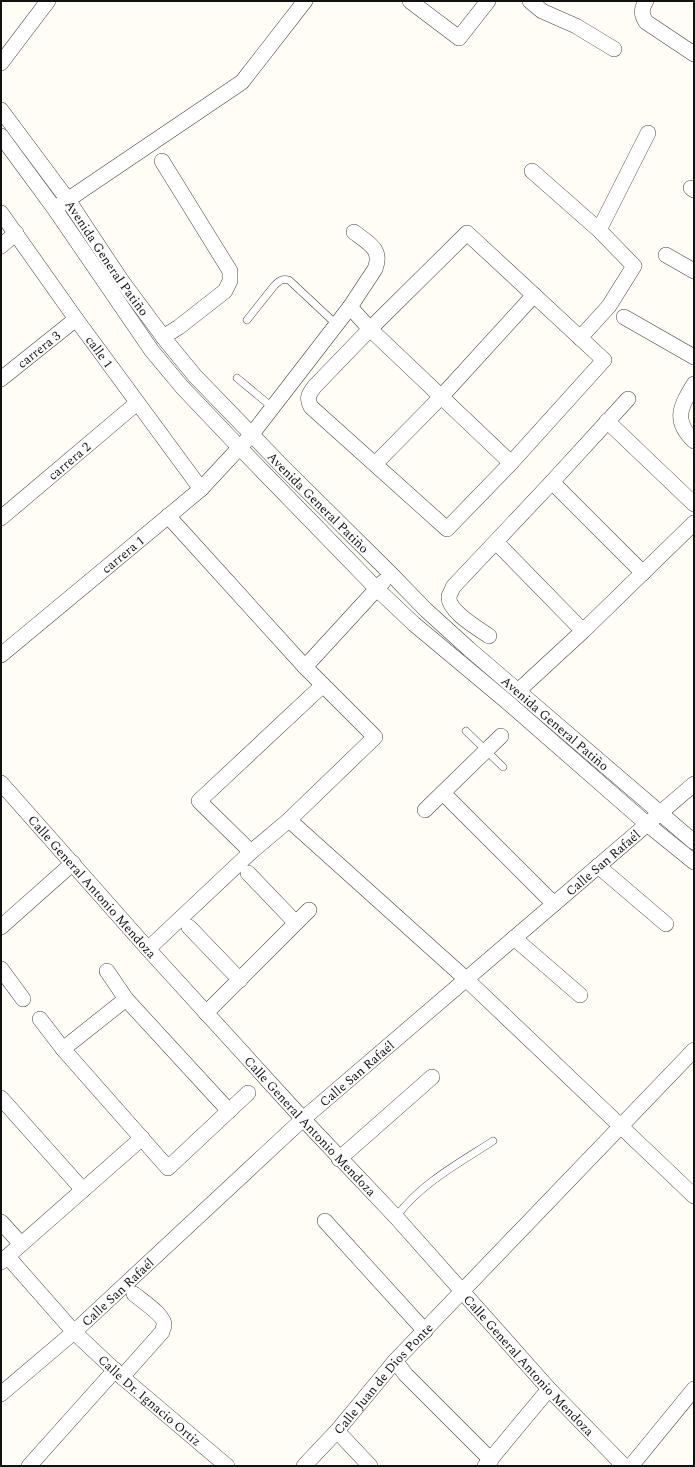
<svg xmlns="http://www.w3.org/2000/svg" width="695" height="1467" font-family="Spectral,serif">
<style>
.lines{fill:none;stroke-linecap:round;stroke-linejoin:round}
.lane-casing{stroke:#444;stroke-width:8}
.street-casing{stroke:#444;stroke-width:16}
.lane{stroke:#fff;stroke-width:7}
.street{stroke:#fff;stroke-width:15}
.labels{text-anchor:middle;stroke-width:4;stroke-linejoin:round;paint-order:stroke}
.street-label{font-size:13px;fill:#111;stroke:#fff}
</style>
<rect width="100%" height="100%" fill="#fffdf5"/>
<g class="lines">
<!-- lane casing -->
<g class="lane-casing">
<g id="lane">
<path d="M247 320 274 286C279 281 282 278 289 280L336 324"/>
<path d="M237 378 272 407"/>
<path d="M466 731 503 767"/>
<path d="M396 1217C420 1184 459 1163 493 1141"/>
</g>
</g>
<!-- street casing -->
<g class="street-casing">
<g id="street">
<path d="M410 1 459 38 488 1"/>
<path d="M530 1 542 11 576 26 614 49"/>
<path d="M646 1C641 9 641 14 646 22L694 54"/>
<path d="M1 63 48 1"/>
<path id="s1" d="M1 110 68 200 121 280 167 342 195 376 283 467 390 573 426 610 469 649 694 842"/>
<path d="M1 136 54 208 152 351 182 387 239 447 377 589 414 624 505 700 647 824 694 862"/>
<path d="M162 161 230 271V281L225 291 179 327 163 337"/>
<path d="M532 171 599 230 634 266 609 306 580 338"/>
<path d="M691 188 694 190"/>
<path d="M60 205 242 82 305 1"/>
<path id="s2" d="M1 213 76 319 201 489"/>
<path d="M599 230 648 133"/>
<path d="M467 233 604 360 511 463 447 529 311 407C306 397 309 394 315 386L370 329Z"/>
<path d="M1 246 16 233"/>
<path d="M666 255 694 271"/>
<path d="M350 307 370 329 511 463"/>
<path d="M624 317 694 357"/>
<path id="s3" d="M1 379 76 319"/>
<path d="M694 384C681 406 672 420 694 441"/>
<path d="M607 421 694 504"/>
<path d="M375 464 441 397 534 295"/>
<path d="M552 482 643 573"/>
<path id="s4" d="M1 518 137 403"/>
<path d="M496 542 583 631"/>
<path d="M489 636C479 629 447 611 449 596 450 594 452 590 453 587L552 482 628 399"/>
<path id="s5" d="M1 655 201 489 252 434 350 307 375 269C383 249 368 243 354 232"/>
<path d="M305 667 383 582"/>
<path d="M518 691 583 631 694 523"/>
<path id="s6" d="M1 783 148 949 303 1119 396 1217 549 1389 624 1466"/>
<path d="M443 793 554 904"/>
<path d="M425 810 501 736"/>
<path d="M289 820 466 979 694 1196"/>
<path d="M251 852 199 801 323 685"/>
<path d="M598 866 666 924"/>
<path d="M248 873 296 923"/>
<path d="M1 927 73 863"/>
<path d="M189 927 240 980"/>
<path d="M514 938 580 995"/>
<path d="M148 949 251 852 289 820 375 737 305 667 168 516"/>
<path d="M1 969 23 999"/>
<path d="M107 971 126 999"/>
<path d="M206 1013 309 910"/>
<path d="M40 1019 63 1049 168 1168 248 1093"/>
<path d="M63 1049 126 999 229 1111"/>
<path d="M1 1098 83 1190"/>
<path d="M339 1159 432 1077"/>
<path d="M325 1221 425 1331"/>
<path d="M1 1222 21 1244"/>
<path id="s7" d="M8 1257 74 1332 122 1377 227 1466"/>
<path d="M1 1262 142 1138"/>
<path d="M395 1361 406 1375 491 1460"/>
<path d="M122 1377 162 1332C162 1331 164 1326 164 1326 166 1316 141 1300 134 1294"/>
<path id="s8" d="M1 1394 74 1332 303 1119 694 784"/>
<path d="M337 1431 370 1466"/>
<path d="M29 1466 115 1370"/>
<path id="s9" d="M304 1466 337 1431 395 1361 694 1050"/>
<path d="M485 1466 549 1389"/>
<path d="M631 1466 694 1389"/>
</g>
</g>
<!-- lane -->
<use href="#lane" class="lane"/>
<!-- street -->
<use href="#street" class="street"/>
</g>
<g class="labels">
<!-- street labels -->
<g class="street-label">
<text dy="5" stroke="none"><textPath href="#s1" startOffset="182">Avenida General Patiño</textPath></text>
<text dy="5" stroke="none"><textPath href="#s3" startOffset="48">carrera 3</textPath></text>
<text dy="5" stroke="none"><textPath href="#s2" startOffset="170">calle 1</textPath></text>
<text dy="5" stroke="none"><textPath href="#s4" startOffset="89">carrera 2</textPath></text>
<text dy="5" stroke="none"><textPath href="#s1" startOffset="506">Avenida General Patiño</textPath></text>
<text dy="5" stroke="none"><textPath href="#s5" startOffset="158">carrera 1</textPath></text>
<text dy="5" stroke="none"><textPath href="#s1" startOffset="830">Avenida General Patiño</textPath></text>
<text dy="5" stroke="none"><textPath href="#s8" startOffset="803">Calle San Rafaél</textPath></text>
<text dy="5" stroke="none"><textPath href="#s6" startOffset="138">Calle General Antonio Mendoza</textPath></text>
<text dy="5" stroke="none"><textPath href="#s8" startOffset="479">Calle San Rafaél</textPath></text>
<text dy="5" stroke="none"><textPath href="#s6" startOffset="462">Calle General Antonio Mendoza</textPath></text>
<text dy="5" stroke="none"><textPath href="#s8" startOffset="155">Calle San Rafaél</textPath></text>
<text dy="5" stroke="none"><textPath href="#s6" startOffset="786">Calle General Antonio Mendoza</textPath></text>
<text dy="5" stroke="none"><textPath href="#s9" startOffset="118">Calle Juan de Dios Ponte</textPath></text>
<text dy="5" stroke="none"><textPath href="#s7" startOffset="202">Calle Dr. Ignacio Ortiz</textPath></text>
</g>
</g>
<!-- border -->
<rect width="695" height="1467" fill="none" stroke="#111111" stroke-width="4"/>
</svg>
